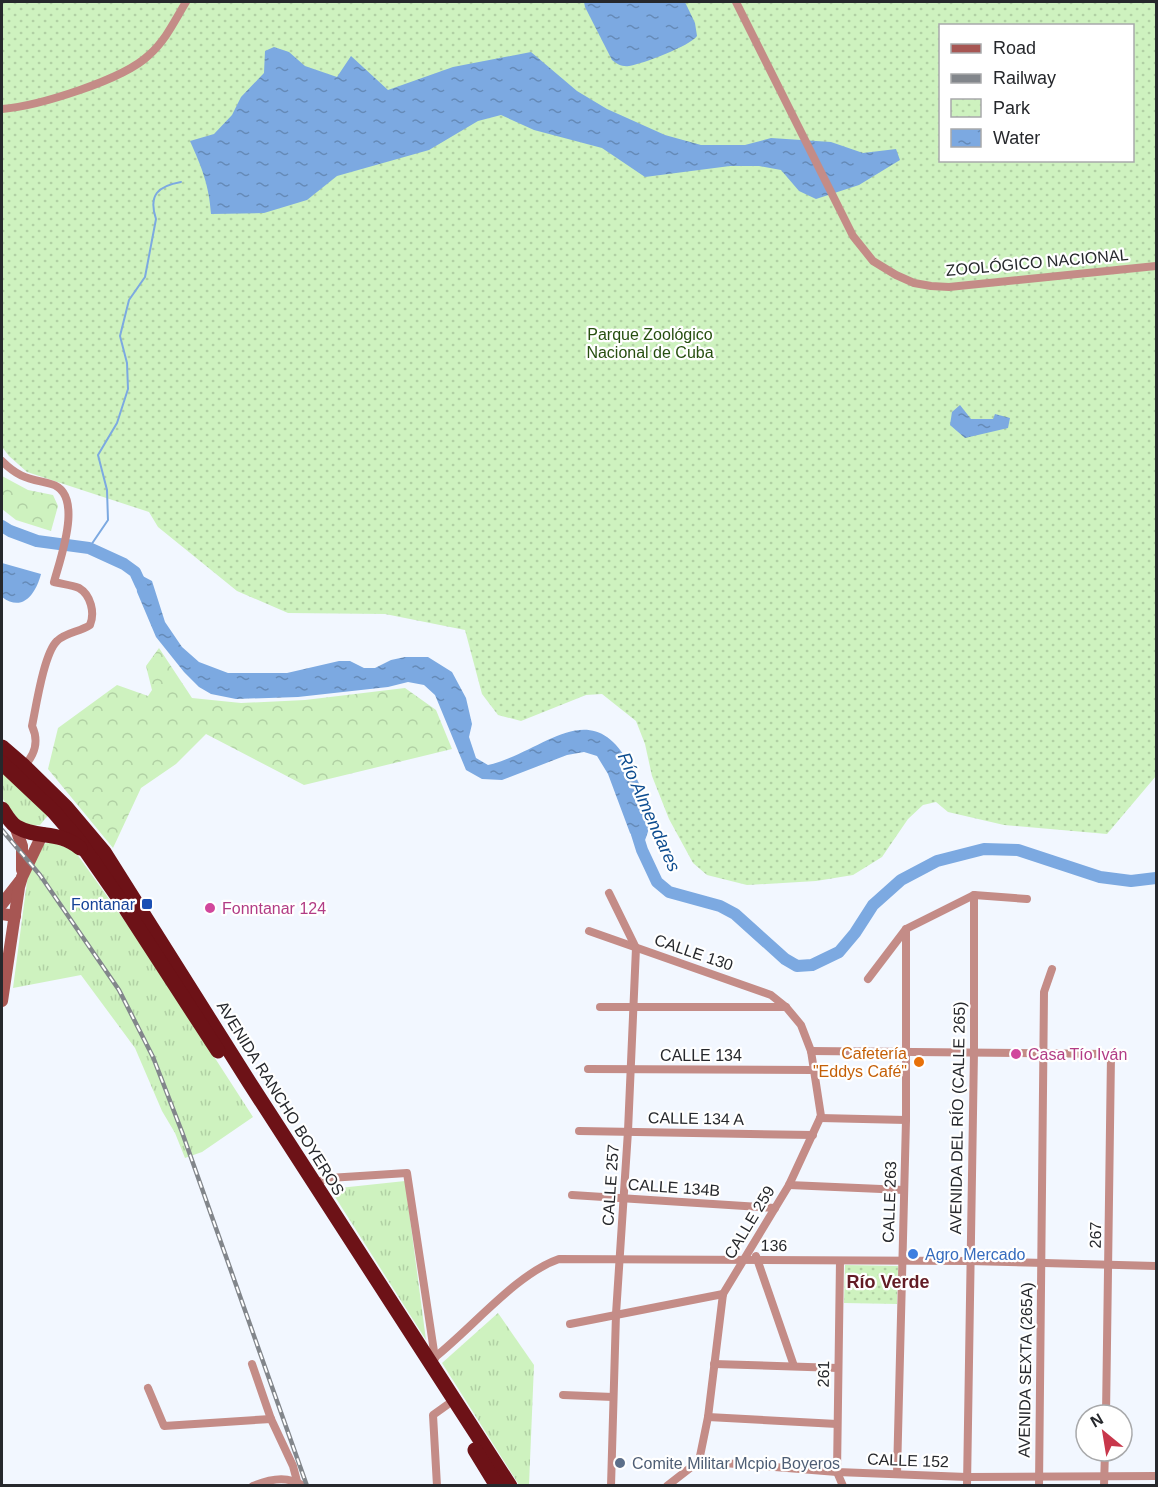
<svg xmlns="http://www.w3.org/2000/svg" width="1158" height="1487" font-family="Arial,sans-serif">
<style>
.grass{fill:url(#grass-tufts)}
.forest{fill:url(#forest-crowns)}
.park{fill:url(#park-dots);fill-rule:evenodd}
.water{fill:url(#water-ripples)}
.lines{fill:none;stroke-linecap:round;stroke-linejoin:round}
.stream{stroke:#7ca9e1;stroke-width:2}
.river{stroke:#7ca9e1;stroke-width:12}
.street{stroke:#c48c87;stroke-width:8}
.secondary{stroke:#a75653;stroke-width:12}
.highway{stroke:#6d1217;stroke-width:15}
.rail-casing{stroke:#82868b;stroke-width:4.5}
.rail{stroke:#fff;stroke-width:2;stroke-dasharray:7;stroke-linecap:butt}
.transit-dot{fill:#1a4fb4;stroke:#fff;stroke-width:2}
.hotel-dot{fill:#d1479c;stroke:#fff;stroke-width:2}
.food-dot{fill:#e8710a;stroke:#fff;stroke-width:2}
.shop-dot{fill:#3f7fe0;stroke:#fff;stroke-width:2}
.service-dot{fill:#5c6f8a;stroke:#fff;stroke-width:2}
.labels{text-anchor:middle;stroke-width:4.5;stroke-linejoin:round;paint-order:stroke}
.street-label{font-size:16px;fill:#26282c;stroke:#fff}
.park-label{font-size:16px;fill:#274f10;stroke:#fff}
.transit-label{font-size:16px;fill:#164399;stroke:#fff;text-anchor:end}
.hotel-label{font-size:16px;fill:#b23c85;stroke:#fff;text-anchor:start}
.food-label{font-size:16px;fill:#c56008;stroke:#fff;text-anchor:end}
.shop-label{font-size:16px;fill:#366cbe;stroke:#fff;text-anchor:start}
.service-label{font-size:16px;fill:#4e5e75;stroke:#fff;text-anchor:start}
.water-label{font-size:18px;font-style:italic;fill:#0e4d90;stroke:#fff}
.neighbourhood-label{font-size:18px;font-weight:bold;fill:#621c24;stroke:#fff}
</style>
<defs>
<pattern id="grass-tufts" width="24" height="20" patternUnits="userSpaceOnUse" patternTransform="scale(1.5)"><rect width="24" height="20" fill="#cef2bf"/><path d="M3 7l-1-3M5 7V3M7 7l1-3M15 17l-1-3M17 17v-4M19 17l1-3" fill="none" stroke="#b1d0a4"/></pattern>
<pattern id="forest-crowns" width="20" height="18" patternUnits="userSpaceOnUse" patternTransform="scale(1.5)"><rect width="20" height="18" fill="#cef2bf"/><path d="M2 6a3 3 0 1 1 6 0M12 15a3 3 0 1 1 6 0" fill="none" stroke="#b1d0a4"/></pattern>
<pattern id="park-dots" width="8" height="8" patternUnits="userSpaceOnUse" patternTransform="scale(1.5)"><rect width="8" height="8" fill="#cef2bf"/><path d="M2 2h.1M6 6h.1" fill="none" stroke="#b1d0a4" stroke-width="1.8" stroke-linecap="round"/></pattern>
<pattern id="water-ripples" width="26" height="14" patternUnits="userSpaceOnUse" patternTransform="scale(1.5)"><rect width="26" height="14" fill="#7ca9e1"/><path d="M2 4q2-2 4 0t4 0M15 11q2-2 4 0t4 0" fill="none" stroke="#658ab7"/></pattern>
</defs>
<rect width="100%" height="100%" fill="#f2f7ff"/>
<!-- grass -->
<g class="grass">
<path d="M2 767 50 813 40 825 29 826 18 819 2 798Z"/>
<path d="M50 842 74 850 142 945 253 1117 202 1152 185 1158 175 1133 162 1111 135 1048 81 975 13 988 28 874 42 845Z"/>
<path d="M405 1181 426 1340 330 1189Z"/>
<path d="M498 1313 534 1365 529 1485H519L442 1363Z"/>
</g>
<!-- forest -->
<g class="forest">
<path d="M2 476 28 490 53 495 58 506 51 531 16 520 2 509Z"/>
<path d="M159 648 192 698 241 703 305 700 405 688 436 710 452 749 304 785 206 734 176 764 141 788 113 848 48 769 58 728 117 685 148 696 152 690 146 666Z"/>
</g>
<!-- park -->
<g class="park">
<path d="M2 2H1156V776L1107 834 1004 825 948 812 936 802 923 805 908 819 882 857 853 875 816 881 747 885 707 875 693 863 669 819 652 776 645 744 636 721 602 694 586 695 521 721 498 715 482 694 465 630 385 614 288 613 237 591 158 527 149 512 27 472 9 456 2 447ZM940 26H1132V160H940Z"/>
<path d="M845 1265 898 1266 897 1304 844 1303Z"/>
</g>
<!-- water -->
<g class="water">
<path d="M584 2H685L695 23 697 36C690 46 642 64 629 66 622 67 617 64 612 60L585 7Z"/>
<path d="M274 47 289 52 305 66 337 77 351 56 388 90 453 67 531 52 577 91 607 109 665 135 701 145H745L771 138 831 142 863 153 896 149 900 160 859 185 816 199 799 191 781 170 759 166H730L645 177 602 148 534 130 501 115 478 121 429 150 337 176 307 200 264 213 211 214C209 185 202 168 190 141L214 134 232 115 241 97 264 73 265 51Z"/>
<path d="M960 405 971 419H993L995 414 1010 418 1008 428 965 438 950 425 952 412Z"/>
<path d="M2 563 41 574C36 593 23 613 2 597Z"/>
<path d="M135 572 152 581 165 622 182 647 199 662 228 673H287L339 661H350L364 668H375L391 660 405 657H428L452 672 466 698 472 724 469 737 476 758 488 765C545 752 593 689 633 771 640 785 648 802 650 818 651 828 644 841 642 850L630 833 608 774 597 756 584 752 567 755 502 780 482 779 466 770 435 695 424 685 408 682 388 687 298 697 236 699 211 694 199 687 184 672 156 637 137 592Z"/>
</g>
<g class="lines">
<!-- stream -->
<path class="stream" d="M89 548 108 520 107 490 98 455 117 423 128 389 127 363 120 336 129 300 145 277 156 219C148 195 158 186 181 182"/>
<!-- river -->
<g class="river">
<path d="M2 526 10 531 37 541 89 548 124 564 135 572 141 585"/>
<path d="M637 834 642 850 657 882 669 892 720 906 735 914 785 959 797 966 812 965 839 952 855 933 873 905 901 880 937 861 984 849 1018 850 1100 877 1131 881 1156 878"/>
</g>
<!-- street -->
<g class="street">
<path d="M736 2 853 236 873 261 896 275 914 283 931 286 949 287 1156 266"/>
<path d="M2 109C38 106 123 80 149 55 166 40 175 20 186 2"/>
<path d="M2 461C19 478 28 478 51 484 85 493 60 559 54 582 62 584 72 585 79 588 91 595 95 613 90 625 80 632 66 632 57 641 44 653 36 707 32 726 39 741 35 755 24 766"/>
<path d="M609 893 636 948 628 1131 616 1314 611 1486"/>
<path d="M589 931 771 995 786 1007 801 1025 811 1051 821 1116 789 1185 723 1294 708 1417 699 1461"/>
<path d="M868 979 906 929 974 895 1027 899"/>
<path d="M600 1007H786"/>
<path d="M811 1051 1109 1054 1111 1055 1106 1415"/>
<path d="M588 1069 813 1070"/>
<path d="M820 1118 906 1120"/>
<path d="M579 1131 813 1135"/>
<path d="M315 1183 329 1178 407 1173 435 1358"/>
<path d="M789 1185 904 1190"/>
<path d="M572 1195 775 1208"/>
<path d="M756 1256 794 1366"/>
<path d="M840 1261 837 1472 843 1486"/>
<path d="M570 1324 723 1294"/>
<path d="M429 1362C469 1332 515 1274 559 1259L970 1261 1156 1266"/>
<path d="M252 1364 271 1419 293 1466 297 1481"/>
<path d="M714 1364 838 1368"/>
<path d="M148 1388 164 1426 271 1419"/>
<path d="M563 1395 613 1397"/>
<path d="M708 1417 837 1424"/>
<path d="M897 1474 906 1120V929"/>
<path d="M253 1486C269 1479 288 1475 303 1486"/>
<path d="M437 1486 433 1415 447 1405"/>
<path d="M667 1486 699 1461 837 1472 967 1477 1156 1476"/>
<path d="M967 1486 974 1051V895"/>
<path d="M1039 1486 1044 992 1052 969"/>
<path d="M1104 1486 1105 1451"/>
</g>
<!-- secondary -->
<g class="secondary">
<path d="M15 826 22 846V870"/>
<path d="M2 904 20 881"/>
<path d="M2 914 15 916"/>
<path d="M2 1001 19 887 22 877 43 833"/>
</g>
<!-- highway -->
<g class="highway">
<path d="M2 747 24 766 66 807 104 852 249 1082 510 1486"/>
<path d="M2 763 54 812 79 841 120 900 218 1051"/>
<path d="M2 809C6 815 11 824 17 827 38 839 58 830 80 848"/>
<path d="M475 1450 497 1486"/>
</g>
<!-- rail casing -->
<g class="rail-casing">
<path id="rail" d="M2 830 40 875 119 990 153 1057 182 1132 307 1486"/>
</g>
<!-- rail -->
<use href="#rail" class="rail"/>
</g>
<!-- markers -->
<rect class="transit-dot" x="141" y="898" width="12" height="12" rx="3"/>
<g class="hotel-dot">
<circle cx="210" cy="908" r="6"/>
<circle cx="1016" cy="1054" r="6"/>
</g>
<circle class="food-dot" cx="919" cy="1062" r="6"/>
<circle class="shop-dot" cx="913" cy="1254" r="6"/>
<circle class="service-dot" cx="620" cy="1463" r="6"/>
<g class="labels">
<!-- street labels -->
<g class="street-label">
<text transform="translate(1037 262) rotate(-5)" y="6">ZOOLÓGICO NACIONAL</text>
<text transform="translate(694 952) rotate(19)" y="6">CALLE 130</text>
<text x="701" y="1061">CALLE 134</text>
<text transform="translate(281 1098) rotate(58)" y="6">AVENIDA RANCHO BOYEROS</text>
<text transform="translate(696 1118) rotate(1)" y="6">CALLE 134 A</text>
<text transform="translate(957 1118) rotate(-89)" y="6">AVENIDA DEL RÍO (CALLE 265)</text>
<text transform="translate(610 1185) rotate(-86)" y="6">CALLE 257</text>
<text transform="translate(674 1187) rotate(4)" y="6">CALLE 134B</text>
<text transform="translate(889 1202) rotate(-88)" y="6">CALLE 263</text>
<text transform="translate(749 1222) rotate(-59)" y="6">CALLE 259</text>
<text transform="translate(1095 1235) rotate(-89)" y="6">267</text>
<text transform="translate(774 1245) rotate(1)" y="6">136</text>
<text transform="translate(1025 1370) rotate(-89)" y="6">AVENIDA SEXTA (265A)</text>
<text transform="translate(823 1374) rotate(-89)" y="6">261</text>
<text transform="translate(908 1460) rotate(2)" y="6">CALLE 152</text>
</g>
<!-- park labels -->
<g class="park-label">
<text x="650" y="340">Parque Zoológico<tspan x="650" dy="18">Nacional de Cuba</tspan></text>
</g>
<!-- transit labels -->
<g class="transit-label">
<text x="135" y="910">Fontanar</text>
</g>
<!-- hotel labels -->
<g class="hotel-label">
<text x="222" y="914">Fonntanar 124</text>
<text x="1028" y="1060">Casa Tío Iván</text>
</g>
<!-- food labels -->
<g class="food-label">
<text x="907" y="1059">Cafetería<tspan x="907" dy="18">"Eddys Café"</tspan></text>
</g>
<!-- shop labels -->
<g class="shop-label">
<text x="925" y="1260">Agro Mercado</text>
</g>
<!-- service labels -->
<g class="service-label">
<text x="632" y="1469">Comite Militar Mcpio Boyeros</text>
</g>
<!-- water labels -->
<g class="water-label">
<text transform="translate(649 812) rotate(66)" y="6">Río Almendares</text>
</g>
<!-- neighbourhood labels -->
<g class="neighbourhood-label">
<text x="888" y="1288">Río Verde</text>
</g>
</g>
<!-- border -->
<rect width="1158" height="1487" fill="none" stroke="#26282c" stroke-width="6"/>
<!-- legend -->
<rect x="939" y="24" width="195" height="138" fill="#ffffff" stroke="#a8a9ab" stroke-width="1.5"/>
<rect x="951" y="44" width="30" height="9" fill="#a75653" stroke="#a8a9ab" stroke-width="1.5"/>
<text x="993" y="54" font-size="18" fill="#26282c">Road</text>
<rect x="951" y="74" width="30" height="9" fill="#82868b" stroke="#a8a9ab" stroke-width="1.5"/>
<text x="993" y="84" font-size="18" fill="#26282c">Railway</text>
<rect x="951" y="99" width="30" height="18" fill="url(#park-dots)" stroke="#a8a9ab" stroke-width="1.5"/>
<text x="993" y="114" font-size="18" fill="#26282c">Park</text>
<rect x="951" y="129" width="30" height="18" fill="url(#water-ripples)" stroke="#a8a9ab" stroke-width="1.5"/>
<text x="993" y="144" font-size="18" fill="#26282c">Water</text>
<!-- north arrow -->
<g transform="translate(1104 1433) rotate(330)"><circle r="28" fill="#ffffff" stroke="#a8a9ab" stroke-width="1.5"/>
<path d="M0-4.5L10 22L0 15L-10 22Z" fill="#c8374b"/>
<text y="-9" font-size="16" font-weight="bold" text-anchor="middle" fill="#26282c">N</text>
</g>
</svg>
